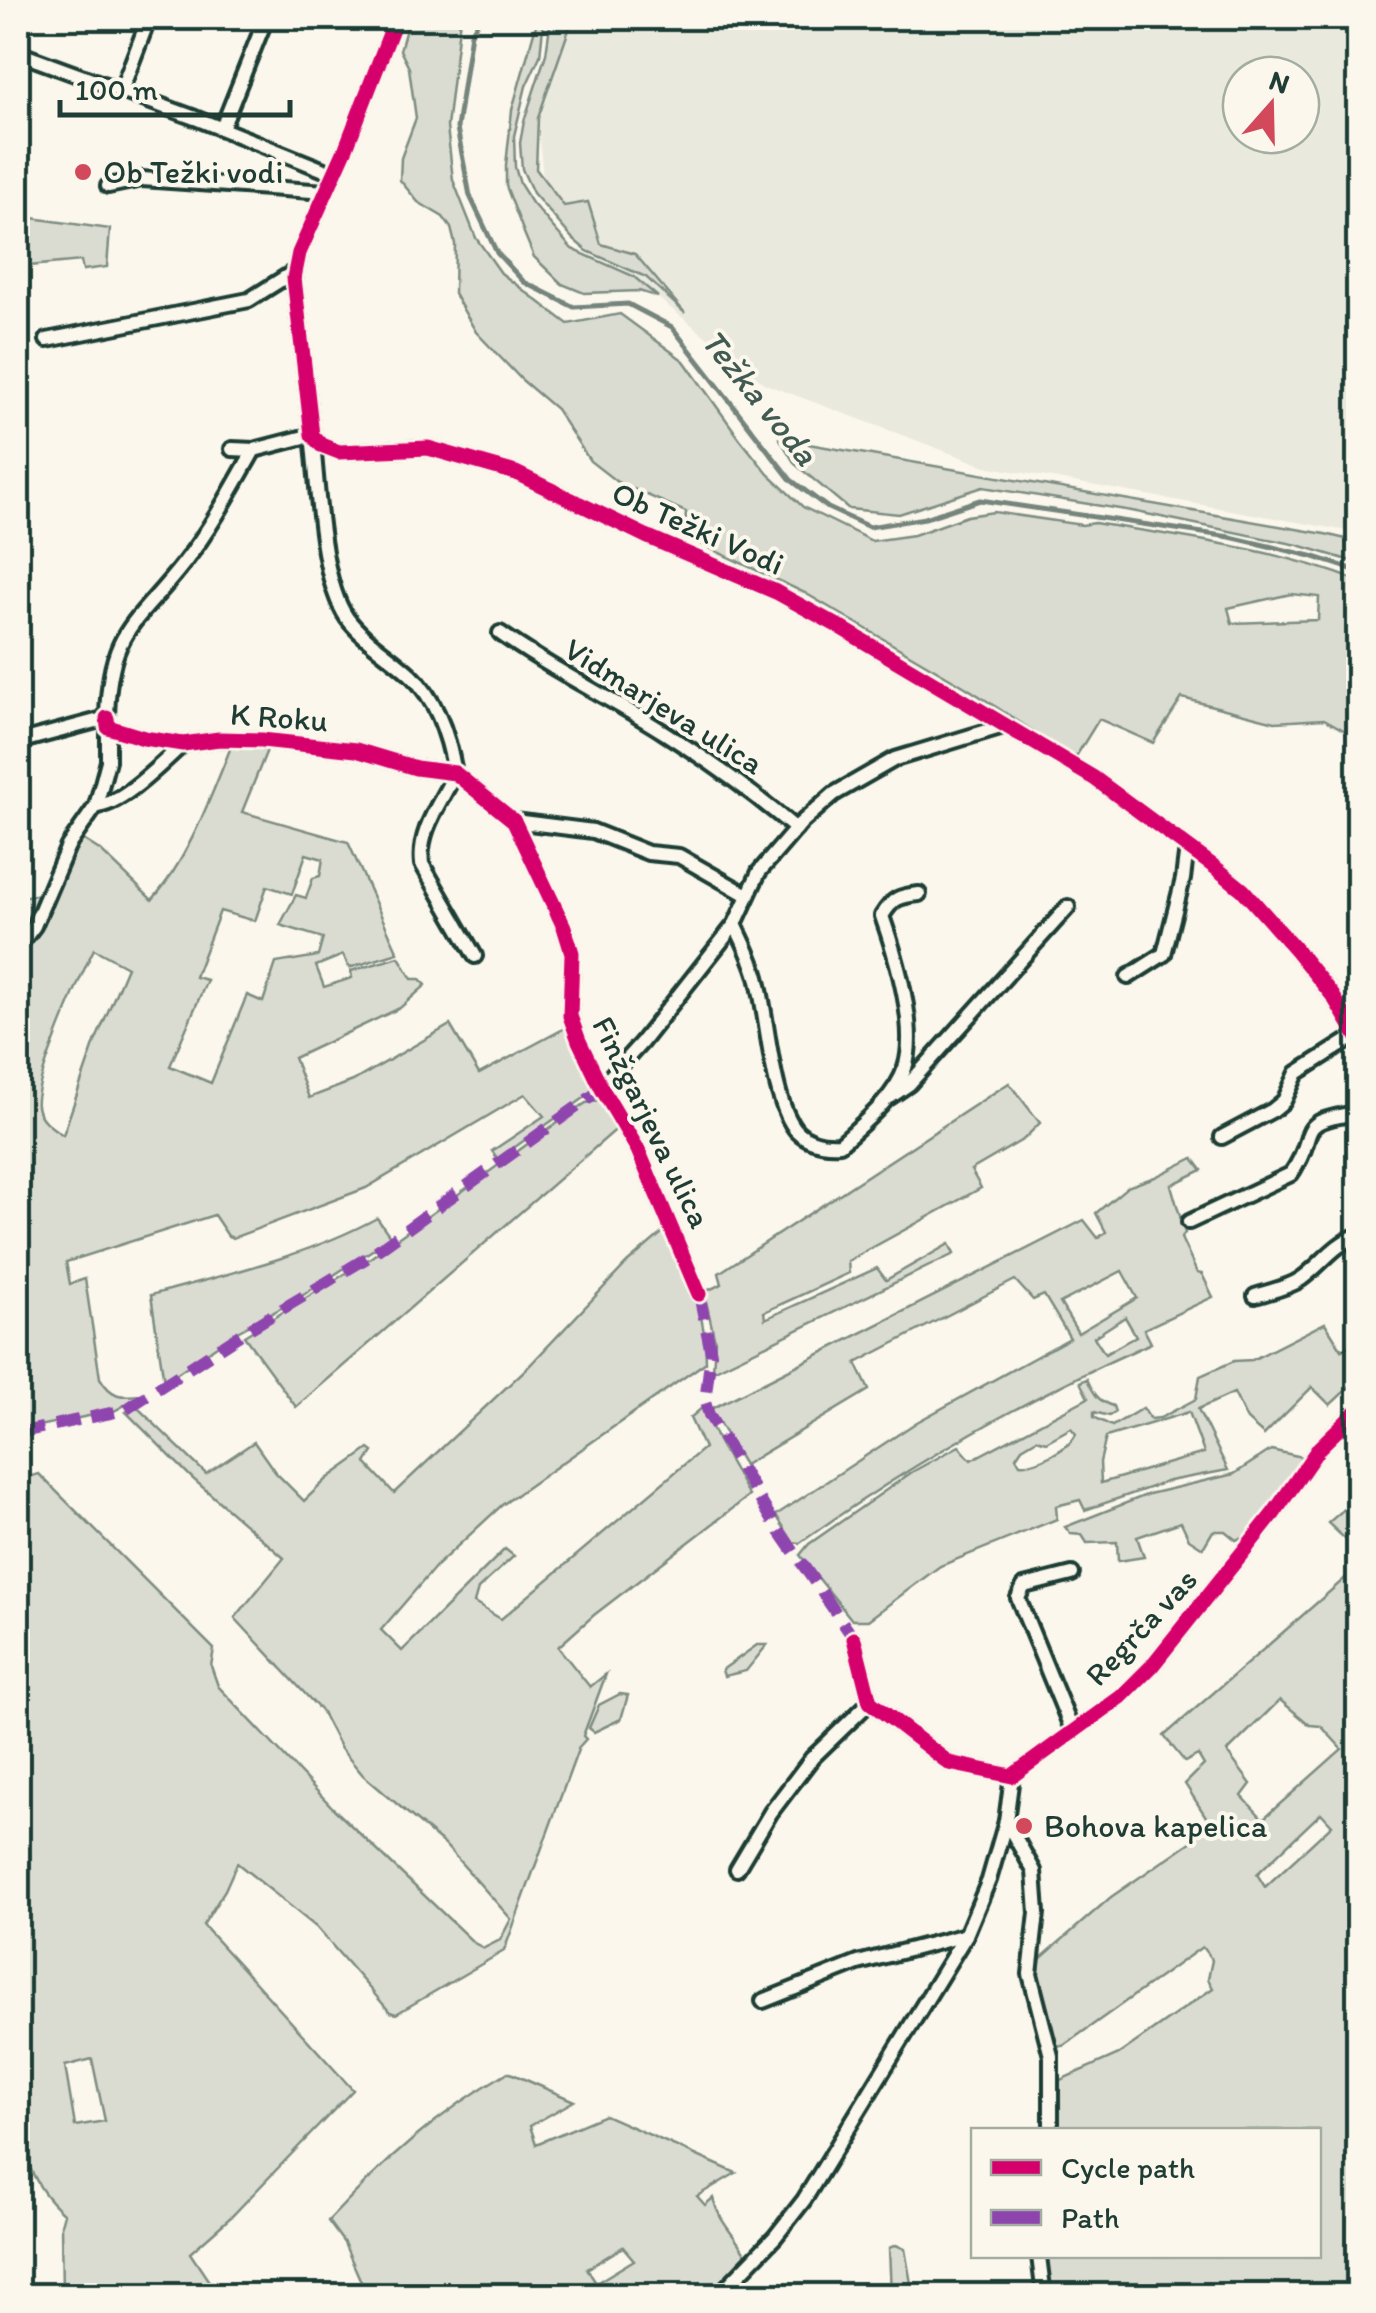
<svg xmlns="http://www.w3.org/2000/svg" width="1376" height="2313" font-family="Itim,sans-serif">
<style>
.built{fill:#eae9de;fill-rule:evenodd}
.green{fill:#dbdcd1;stroke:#7d8c82;stroke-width:2.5;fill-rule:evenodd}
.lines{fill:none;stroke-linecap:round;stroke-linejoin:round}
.stream{stroke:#74847b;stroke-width:5}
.minor-casing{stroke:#1f3d34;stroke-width:20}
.minor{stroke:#fbf7ec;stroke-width:12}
.quiet{stroke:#8e44ad;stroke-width:12;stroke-dasharray:25 12;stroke-linecap:butt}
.cycleway-casing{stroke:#fbf7ec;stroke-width:21}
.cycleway{stroke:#d6006c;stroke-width:15}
.poi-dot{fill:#d1495b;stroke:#fbf7ec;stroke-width:4}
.labels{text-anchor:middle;stroke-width:8;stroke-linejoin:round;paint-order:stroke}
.poi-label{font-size:32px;fill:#1f3d34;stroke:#fbf7ec;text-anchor:start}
.street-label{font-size:32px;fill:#1f3d34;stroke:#fbf7ec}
.water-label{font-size:35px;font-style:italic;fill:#425b52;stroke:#fbf7ec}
</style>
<rect width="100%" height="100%" fill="#fbf7ec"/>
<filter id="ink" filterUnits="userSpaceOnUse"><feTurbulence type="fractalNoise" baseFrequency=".01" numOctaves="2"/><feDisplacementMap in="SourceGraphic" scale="20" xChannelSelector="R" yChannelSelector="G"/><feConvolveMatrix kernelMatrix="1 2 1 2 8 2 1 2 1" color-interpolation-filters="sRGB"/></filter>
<g filter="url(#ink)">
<!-- built -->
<path class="built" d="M563 18H1358V533L985 466 765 384 622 269 544 189 537 111ZM1241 75H1301V135H1241Z"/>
<!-- green -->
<g class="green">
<path d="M409 18H460L447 127 453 180 476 238 501 273 568 324 620 314 684 361 740 439 768 474 803 507 872 541 914 535 967 516 994 512 1082 525 1095 523C1185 538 1274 548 1358 581V738L1324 719 1275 722 1182 698 1153 743 1099 719 1075 758 967 688 805 593 677 533 685 527 686 512 617 482 590 461 556 409 522 380 476 332 454 294 455 244 451 228 443 217 418 202 400 180 401 158 416 118 409 68 400 50ZM1291 594 1319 597 1318 620 1232 623 1228 608Z"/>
<path d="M538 18H544L540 56 526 86 514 136 515 167 520 184 532 203 572 249 633 276 658 297 639 291 584 293 562 284 534 257 524 233 506 186V165L512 110Z"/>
<path d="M551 18H573L538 118 536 169 564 206 588 202 601 244 635 254 685 313 646 277 587 251 573 239 533 193 522 169 520 143 524 121 546 54Z"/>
<path d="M18 216 110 229 107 267 83 270 81 261 19 267 18 289Z"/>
<path d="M780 439 1325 534 1358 542V563L1298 545 1132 511 983 487 899 514 849 509 795 464Z"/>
<path d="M233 742 269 745 242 812 348 842 398 953 349 968 343 955 316 966 324 987 352 978 351 971 399 957 412 979H420L426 985 400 1008 294 1058 309 1098 353 1081 450 1025 479 1074 571 1025 595 1084 594 1091 498 1159 492 1151 544 1116 525 1094 366 1188 233 1238 228 1236 214 1215 66 1262 70 1284 85 1279 100 1378C112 1398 121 1397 143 1395L114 1411 18 1430V955L46 915 79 837 101 851 152 900C189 859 212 793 233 742ZM306 854 323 859 320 876 313 878 306 898 296 895 280 925 323 938 318 956 276 963 263 1002 247 995 211 1083 170 1066 207 980 195 977 220 911 255 921 267 886 292 894ZM94 949 127 967 95 1042 63 1135C53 1128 39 1120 37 1106 33 1083 82 973 94 949Z"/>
<path d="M43 894 37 911 18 939V897Z"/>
<path d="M1009 1083 1040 1123 1024 1139 971 1170 981 1188 848 1261 849 1273 764 1312 765 1319 877 1268 886 1280 949 1244 954 1254 713 1371 715 1341 704 1292 722 1284 719 1273Z"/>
<path d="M599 1101 605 1104 620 1126 296 1407 244 1336 366 1261 569 1114 586 1103Z"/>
<path d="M1193 1158 1202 1170 1171 1185 1185 1233 1181 1238 1197 1273 1202 1274 1213 1297 1144 1329 1151 1343C1027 1398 910 1464 800 1543L793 1542 776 1515 917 1422 1070 1338 1044 1295 1033 1300 1015 1280 856 1363 869 1390 744 1465 711 1409 1084 1220 1098 1238 1106 1232 1096 1213 1127 1187 1155 1177ZM1122 1271 1137 1298 1078 1333 1060 1303ZM1125 1317 1136 1336 1105 1354 1094 1337Z"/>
<path d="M377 1218 390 1236 380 1245 294 1301 239 1331 164 1382 151 1295C227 1274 307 1256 377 1218Z"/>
<path d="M670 1226C688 1272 706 1312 706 1362L502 1505 437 1565 381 1630 402 1651 505 1549 514 1556 478 1589 474 1603 501 1619 704 1448 690 1418 703 1407 718 1441 749 1496 594 1615 558 1647 590 1687 606 1674 583 1736 586 1739 579 1747 504 1951 396 2014 390 2012 316 1927 237 1863 225 1890 203 1925 353 2090 232 2216 190 2253 218 2295H62L61 2225 64 2214C37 2191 34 2173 18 2144V1480L39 1474 214 1649 211 1666 218 1686 335 1810 474 1943 484 1948 500 1940 511 1919 445 1845 363 1775 341 1749 321 1711 235 1618 284 1558 192 1478 126 1412 136 1406 206 1474 254 1442 275 1472 304 1501 327 1479 369 1449 373 1452 366 1463 394 1493 529 1366 627 1263ZM92 2059 105 2121 75 2126 65 2066Z"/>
<path d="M1325 1323 1342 1350 1358 1341V1379L1330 1405 1312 1387 1264 1435 1247 1420 1234 1393 1198 1409 1228 1470 1169 1481 1085 1510 1080 1500 1056 1506 1057 1519 940 1566 868 1620H852L800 1555 809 1544 912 1472 959 1446 971 1460 1088 1398 1080 1382 1087 1379C1093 1392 1098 1402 1113 1406L1115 1412 1109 1416 1094 1412V1417L1112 1426 1143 1408 1150 1419 1160 1418 1196 1399 1200 1376 1234 1361 1252 1360ZM1189 1412 1204 1453 1101 1483 1100 1462 1106 1437ZM1071 1428 1076 1434C1071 1448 1035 1466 1020 1464L1016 1457 1022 1448 1037 1439 1046 1442Z"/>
<path d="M1271 1450 1302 1457 1299 1468 1250 1534 1236 1540 1225 1531H1213L1203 1548 1189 1539 1181 1522 1137 1537 1144 1557 1118 1561 1117 1542 1087 1543 1082 1535 1071 1534 1065 1527 1149 1494 1234 1474Z"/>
<path d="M1358 1497V1551L1328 1523Z"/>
<path d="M1358 1567V2295H1050L1046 2256H1318V2130H1057L1060 2080 1119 2054 1213 1988 1208 1979 1212 1960 1202 1947 1063 2046 1056 2045C1048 2018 1033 1988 1039 1960L1111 1897 1198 1837 1208 1820 1185 1784 1204 1765 1198 1755 1185 1762 1164 1736ZM1280 1700 1310 1725 1321 1726 1342 1749 1263 1819 1242 1796 1251 1784 1227 1752ZM1321 1813 1332 1825 1265 1887 1257 1874Z"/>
<path d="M757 1645H767L746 1671 724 1676 722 1670Z"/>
<path d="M620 1694 628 1695 621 1719 594 1732 589 1728 599 1705Z"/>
<path d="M508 2072 574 2101 530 2126 536 2144 605 2115 736 2173 697 2196 705 2205 713 2198C719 2222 734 2234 746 2255L707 2295H367L344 2243 328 2221C382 2163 439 2112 508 2072ZM623 2247 634 2260 596 2283 587 2269Z"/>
<path d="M896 2245 905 2249 913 2295H891L889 2248Z"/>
</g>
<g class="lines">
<!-- stream -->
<path class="stream" d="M480 18 471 33 457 128 470 196 497 253 524 282 574 307 628 304 672 327 791 480 828 508 869 527 925 518 980 500 1230 537 1311 556 1358 571"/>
<!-- minor casing -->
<g class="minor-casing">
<g id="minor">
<path d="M396 18 346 148 299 253 294 278 312 435 321 445 339 452 428 448 516 473 646 536 776 592 838 626 1094 778 1216 868 1243 890 1296 950 1333 996 1358 1038"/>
<path d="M18 31 24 18"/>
<path d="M18 53 195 118 334 174"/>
<path d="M121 91 149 18"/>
<path d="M222 128 266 18"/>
<path d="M108 186 142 179 326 192"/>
<path d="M47 340 249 300 295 271"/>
<path d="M232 449 254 450 312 435C318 484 320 579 347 618 363 640 391 656 411 675 437 700 449 738 455 773 441 803 418 830 422 864L475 956"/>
<path d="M500 633C553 671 611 698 665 733 711 762 755 794 796 829"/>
<path d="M107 718 108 727 144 738 183 744 219 739 262 740 356 750 416 768 455 773 514 821 564 927 572 953 570 1016 579 1041 602 1089 638 1150 699 1294"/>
<path d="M18 742 107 718C109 629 135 626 184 563 211 528 232 489 254 450"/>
<path d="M96 806C122 805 164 761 183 744"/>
<path d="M514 821 593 831 648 853 679 856 747 895"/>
<path d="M735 924C743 942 754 962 758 981 768 1020 772 1103 797 1131 809 1143 825 1145 840 1144 863 1123 895 1098 905 1068 918 1027 896 956 882 916 893 898 899 896 919 894"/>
<path d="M18 947 34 926 68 846 96 806 108 761V727"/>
<path d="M1128 977 1164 954 1183 879 1187 847"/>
<path d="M601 1087 641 1043 735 924 759 872 801 823 834 794 895 759 1007 725"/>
<path d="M890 1097 909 1084 1068 907"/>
<path d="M1222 1137 1273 1110 1284 1101 1297 1073 1357 1035"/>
<path d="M1189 1222 1291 1174C1321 1132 1290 1122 1358 1113"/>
<path d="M1255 1296C1270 1291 1288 1288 1301 1279 1322 1264 1333 1245 1358 1235"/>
<path d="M1072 1574 1024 1586 1018 1598 1073 1732"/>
<path d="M854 1639 870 1702 949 1763 1012 1776 1121 1697 1151 1667 1274 1513 1319 1448 1358 1410"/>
<path d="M1006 1821 1034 1871 1037 1913 1030 1974 1051 2056V2130"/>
<path d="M737 1869 771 1812 812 1758 870 1702"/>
<path d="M763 2001 858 1963 966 1935"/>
<path d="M1039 2256 1044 2296"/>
<path d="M718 2296 775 2237 804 2200 966 1935 989 1880 1006 1821 1012 1776"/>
</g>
</g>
<!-- minor -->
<use href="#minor" class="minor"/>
<!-- quiet -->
<g class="quiet">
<path d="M699 1294 711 1353 705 1402 709 1415 774 1523 854 1639"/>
<path d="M18 1433 125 1410 241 1334 365 1259 602 1089"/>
</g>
<!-- cycleway casing -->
<g class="cycleway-casing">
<g id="cycleway">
<path d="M396 18 346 148 299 253 294 278 312 435 321 445 339 452 428 448 516 473 646 536 776 592 838 626 1094 778 1216 868 1243 890 1296 950 1333 996 1358 1038"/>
<path d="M107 718 108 727 144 738 183 744 219 739 262 740 356 750 416 768 455 773 514 821 564 927 572 953 570 1016 579 1041 602 1089 638 1150 699 1294"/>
<path d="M854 1639 870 1702 949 1763 1012 1776 1121 1697 1151 1667 1274 1513 1319 1448 1358 1410"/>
</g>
</g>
<!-- cycleway -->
<use href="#cycleway" class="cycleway"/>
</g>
</g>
<!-- markers -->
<g class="poi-dot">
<circle cx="83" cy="172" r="10"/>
<circle cx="1024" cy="1826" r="10"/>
</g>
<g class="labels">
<!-- poi labels -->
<g class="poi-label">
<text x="103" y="183">Ob Težki vodi</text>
<text x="1044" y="1837">Bohova kapelica</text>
</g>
<!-- street labels -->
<g class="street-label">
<text transform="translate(698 528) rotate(24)" y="11">Ob Težki Vodi</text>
<text transform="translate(664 706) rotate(32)" y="11">Vidmarjeva ulica</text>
<text transform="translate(279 717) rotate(4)" y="11">K Roku</text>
<text transform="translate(652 1122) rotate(64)" y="11">Finžgarjeva ulica</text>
<text transform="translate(1141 1627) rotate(-47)" y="11">Regrča vas</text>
</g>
<!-- water labels -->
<g class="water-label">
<text transform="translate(760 397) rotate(51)" y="12">Težka voda</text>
</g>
</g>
<!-- margin -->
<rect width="1376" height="2313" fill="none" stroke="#fbf7ec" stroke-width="60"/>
<rect x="30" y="30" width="1316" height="2253" fill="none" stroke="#1f3d34" stroke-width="4" filter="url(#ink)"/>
<!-- legend -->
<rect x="971" y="2128" width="350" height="130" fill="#fbf7ec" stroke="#a3ada2" stroke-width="2.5"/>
<rect x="991" y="2160" width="50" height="15" fill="#d6006c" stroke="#a3ada2" stroke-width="2.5"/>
<text x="1061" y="2178" font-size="30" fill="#1f3d34">Cycle path</text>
<rect x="991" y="2210" width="50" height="15" fill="#8e44ad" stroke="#a3ada2" stroke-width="2.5"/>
<text x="1061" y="2228" font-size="30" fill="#1f3d34">Path</text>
<!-- north arrow -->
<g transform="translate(1271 105) rotate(20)"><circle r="48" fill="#fbf7ec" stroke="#a3ada2" stroke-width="2.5"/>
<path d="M0-8L18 38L0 25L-18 38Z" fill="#d1495b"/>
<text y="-15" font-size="28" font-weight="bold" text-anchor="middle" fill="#1f3d34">N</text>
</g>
<!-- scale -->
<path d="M60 100v15h230v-15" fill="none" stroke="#1f3d34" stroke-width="5"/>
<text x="75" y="100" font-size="30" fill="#1f3d34" stroke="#fbf7ec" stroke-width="8" paint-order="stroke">100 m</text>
</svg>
